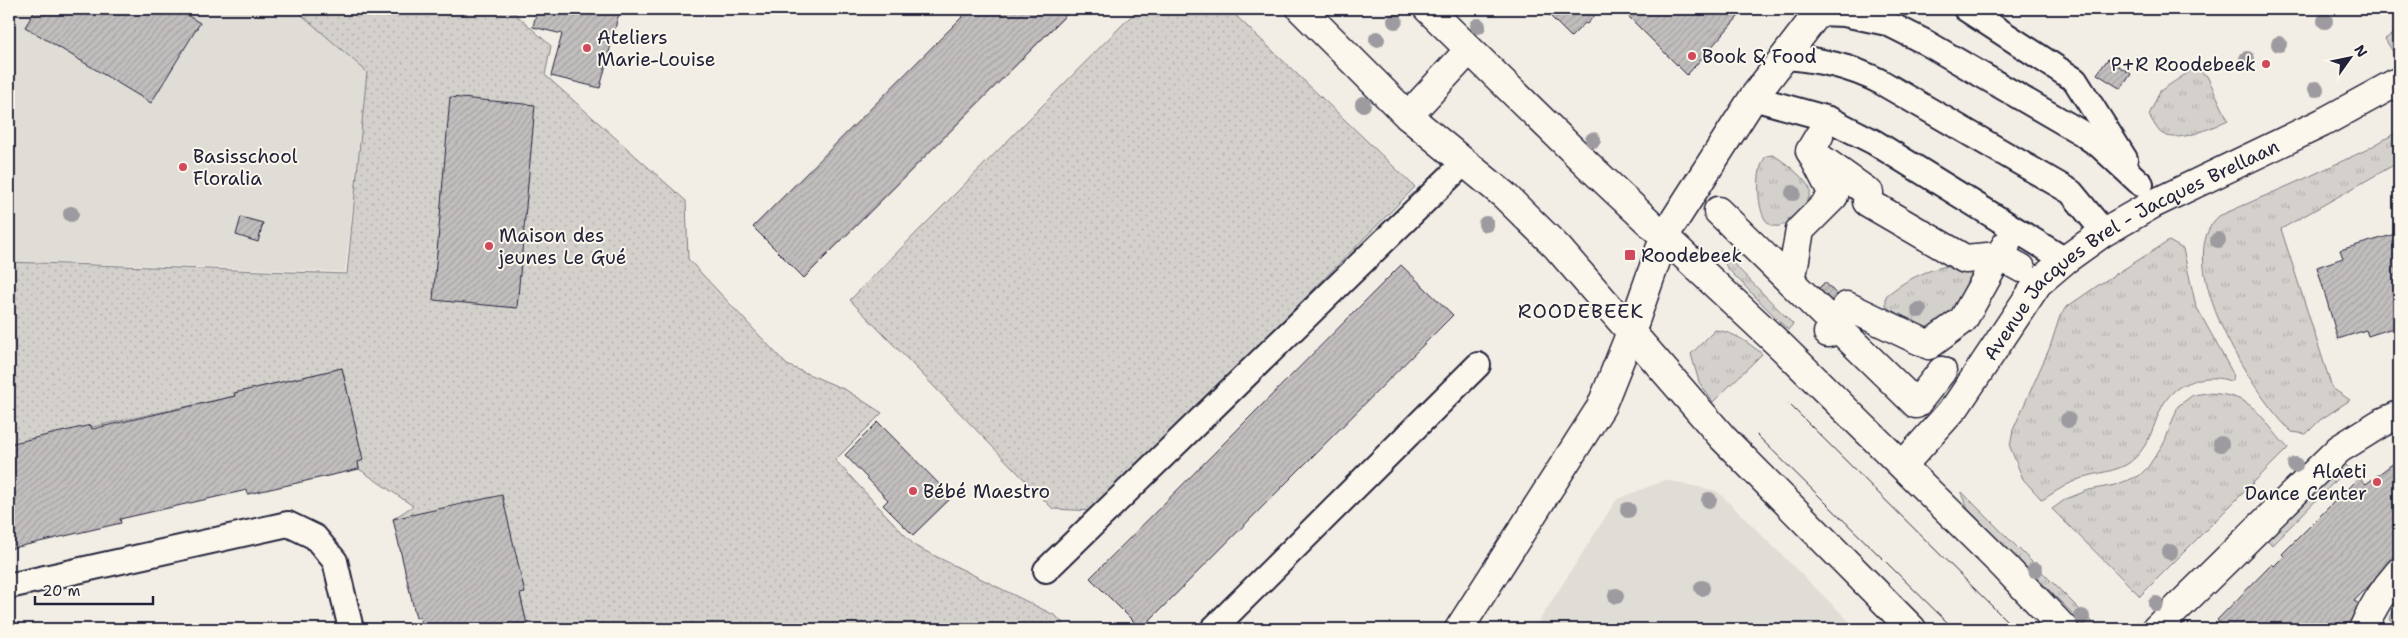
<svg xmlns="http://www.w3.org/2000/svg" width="2408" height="638" font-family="'Shantell Sans',sans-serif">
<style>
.built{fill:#e0dcd6}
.grass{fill:url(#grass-tufts);stroke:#7b7a84}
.park{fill:url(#park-dots);stroke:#7b7a84}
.building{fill:url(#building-hatch);stroke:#22223b}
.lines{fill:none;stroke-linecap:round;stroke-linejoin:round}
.lane-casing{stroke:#22223b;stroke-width:28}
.street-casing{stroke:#22223b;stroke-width:31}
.secondary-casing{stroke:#22223b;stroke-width:31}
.lane{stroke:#fbf7ec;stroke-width:24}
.street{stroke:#fbf7ec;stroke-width:28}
.secondary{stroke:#fbf7ec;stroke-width:28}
.tram{stroke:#22223b;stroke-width:1}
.tree{fill:#9d9b9f}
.poi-dot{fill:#d1495b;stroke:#fbf7ec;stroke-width:2}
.labels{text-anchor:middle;stroke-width:4;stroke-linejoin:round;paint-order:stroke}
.poi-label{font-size:19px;fill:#22223b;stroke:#fbf7ec;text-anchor:start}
.street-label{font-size:19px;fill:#22223b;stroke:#fbf7ec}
.neighbourhood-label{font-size:20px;letter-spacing:1px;fill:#22223b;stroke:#fbf7ec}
</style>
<defs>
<pattern id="grass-tufts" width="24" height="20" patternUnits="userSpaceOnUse" patternTransform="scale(1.25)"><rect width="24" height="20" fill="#d4d1cc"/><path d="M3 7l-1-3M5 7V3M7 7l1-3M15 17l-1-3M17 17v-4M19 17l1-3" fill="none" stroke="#b6b3b0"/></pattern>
<pattern id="park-dots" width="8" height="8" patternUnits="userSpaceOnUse" patternTransform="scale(1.25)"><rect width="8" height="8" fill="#d4d1cc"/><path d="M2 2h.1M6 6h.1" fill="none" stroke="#b6b3b0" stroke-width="1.8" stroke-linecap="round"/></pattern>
<pattern id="building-hatch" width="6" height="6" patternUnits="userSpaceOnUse" patternTransform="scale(1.25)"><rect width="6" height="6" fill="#c2bebe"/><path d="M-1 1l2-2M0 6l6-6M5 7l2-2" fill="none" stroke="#a6a3a4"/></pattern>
</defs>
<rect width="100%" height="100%" fill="#f2eee5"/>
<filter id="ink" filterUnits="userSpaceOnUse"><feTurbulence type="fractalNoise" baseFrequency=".02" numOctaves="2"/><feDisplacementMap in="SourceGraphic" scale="10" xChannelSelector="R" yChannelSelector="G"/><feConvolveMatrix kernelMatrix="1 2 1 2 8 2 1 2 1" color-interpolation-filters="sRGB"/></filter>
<g filter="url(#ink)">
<!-- built -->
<g class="built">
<path d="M9 9H295L367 72 345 272 9 261Z"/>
<path d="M1666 480 1717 491 1857 629H1534L1617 499Z"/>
</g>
<!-- grass -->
<g class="grass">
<path d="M2399 30V59L2398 60 2385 39Z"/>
<path d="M2195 68 2207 76 2228 120C2213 127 2175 146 2160 132 2156 128 2152 120 2149 115L2160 91Z"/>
<path d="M2399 131V162L2281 229 2332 388 2350 400 2320 420 2306 434 2292 432C2255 398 2168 261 2219 216L2306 178 2366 150Z"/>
<path d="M1773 155C1784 161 1805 178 1810 189 1815 202 1765 261 1759 197 1758 184 1758 167 1766 156Z"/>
<path d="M2169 241 2183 249 2196 306 2232 372 2233 379 2230 381C2220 377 2205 377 2196 380 2148 393 2164 437 2129 463 2116 472 2098 472 2082 478 2068 483 2055 492 2042 500L2023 479 2010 447 2013 430 2050 347 2060 316 2068 306 2100 284Z"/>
<path d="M1720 250 1793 324 1788 330 1727 268Z"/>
<path d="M1962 264 1971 269C1975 286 1947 319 1936 332 1919 326 1896 320 1886 305V296C1907 278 1934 266 1962 264Z"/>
<path d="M1715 330C1734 332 1749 343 1762 354L1713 402 1699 382 1691 354Z"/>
<path d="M2207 393C2256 395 2258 416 2288 448L2140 596 2052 509 2066 499 2089 490 2115 485 2139 476 2148 467 2165 441 2178 406 2193 395Z"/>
<path d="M2343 463 2348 468 2272 545 2265 537Z"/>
<path d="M1962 492 2099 629H2088L1968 509 1962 496Z"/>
</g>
<!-- park -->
<g class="park">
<path d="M295 9H510L551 46 545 75 686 201 688 259 787 365 846 390 882 413 835 460 915 546 1056 616 1069 629H528L520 594 393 519 413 506 359 469 358 462 363 460 342 368 235 393V396L9 445V262L347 274 367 72Z"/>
<path d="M1138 9H1229L1415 187 1094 511 1053 509 850 300Z"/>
<path d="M2399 603V624L2389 619Z"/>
</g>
<!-- building -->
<g class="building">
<path d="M36 9H177L200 23 151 103 25 27Z"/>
<path d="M537 9H620L600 88 551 76 562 34 533 27Z"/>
<path d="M970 9H1072L804 278 753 227Z"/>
<path d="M1543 9H1600L1587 24 1585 23 1571 37Z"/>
<path d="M1621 9H1745L1687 75Z"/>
<path d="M2108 59 2131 74 2121 89 2097 74Z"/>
<path d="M450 97 535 105 517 308 433 300Z"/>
<path d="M241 217 263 223 258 242 236 235Z"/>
<path d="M2399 233V326L2368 336 2366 330 2338 339 2317 267 2343 258 2340 250Z"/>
<path d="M1401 265 1453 315 1141 629 1090 578Z"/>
<path d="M1825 282 1839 297 1824 312 1810 297Z"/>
<path d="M342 368 363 460 358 462 359 469 248 494 247 490 120 519 121 523 9 549V444L91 425 92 429 235 396 234 393Z"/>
<path d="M878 422 952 497 913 535 883 505 888 500 845 455Z"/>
<path d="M2399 459V555L2354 601 2363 606 2352 629H2227L2217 620 2272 564 2274 566 2284 556 2282 554 2359 477 2366 484Z"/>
<path d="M502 495 525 593 520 594 528 629H423L420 617 416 618 393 519Z"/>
</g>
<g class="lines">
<!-- lane casing -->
<g class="lane-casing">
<g id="lane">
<path d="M1966 9 2075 80 2125 159"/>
<path d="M1818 13 1844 14 1887 23 1925 42 2080 132 2100 146 2141 184"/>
<path d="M1786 57C1820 60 1850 66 1881 82L2071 192 2104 232"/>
<path d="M1753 98 1829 119 1874 142 2065 260"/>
<path d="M1046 570 1465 162"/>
<path d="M9 586 288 524 315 537 335 561 351 629"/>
<path d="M1213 629 1478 365"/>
</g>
</g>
<!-- street casing -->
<g class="street-casing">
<g id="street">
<path d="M1408 116 1469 50"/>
<path d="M1819 136 1810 151 1869 193 1867 202 1965 259 1999 256 2006 245"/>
<path d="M1718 211 1916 404 1942 371"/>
<path d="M1791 282 1800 230 1834 196 1813 156"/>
<path d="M1828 333C1836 325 1839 315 1847 306L1929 345 1963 320 1999 256 2021 268"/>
<path id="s1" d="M1903 465 1956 406 2038 283 2065 260 2104 232 2153 204 2322 123 2399 81"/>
<path d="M1459 629 1601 407 1631 332 1665 235 1753 98 1821 9"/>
<path d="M2156 629 2339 449 2381 423 2399 415"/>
<path d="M2363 629C2372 607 2383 590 2399 572"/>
</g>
</g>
<!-- secondary casing -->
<g class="secondary-casing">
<g id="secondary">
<path d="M1301 9 1408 116 1504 195 1557 247 1723 438 1912 629"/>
<path d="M1428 9 1589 166 1782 347 2005 567 2064 629"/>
</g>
</g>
<!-- lane -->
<use href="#lane" class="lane"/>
<!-- street -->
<use href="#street" class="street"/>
<!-- secondary -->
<use href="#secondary" class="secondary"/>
<!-- tram -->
<g class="tram">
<path d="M1789 404 2015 629"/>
<path d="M1757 435 1954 629"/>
</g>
</g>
<!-- trees -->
<g class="tree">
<circle cx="1395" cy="21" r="8"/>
<circle cx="2325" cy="21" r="8"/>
<circle cx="1478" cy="26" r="8"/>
<circle cx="1377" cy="39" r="8"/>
<circle cx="2279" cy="44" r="8"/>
<circle cx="2247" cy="59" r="8"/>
<circle cx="2316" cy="89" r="8"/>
<circle cx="1363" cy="104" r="8"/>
<circle cx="1593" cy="140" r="8"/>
<circle cx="1793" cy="193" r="8"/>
<circle cx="71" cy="214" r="8"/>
<circle cx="1486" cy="224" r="8"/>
<circle cx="2218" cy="240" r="8"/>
<circle cx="1919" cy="310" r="8"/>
<circle cx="2068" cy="420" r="8"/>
<circle cx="2221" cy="444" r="8"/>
<circle cx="2295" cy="465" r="8"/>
<circle cx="1709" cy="500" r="8"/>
<circle cx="1628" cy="510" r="8"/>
<circle cx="2170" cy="552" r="8"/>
<circle cx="2035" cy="570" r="8"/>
<circle cx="1702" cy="588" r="8"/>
<circle cx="1616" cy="596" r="8"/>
<circle cx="2156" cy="604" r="8"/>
<circle cx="2082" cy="617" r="8"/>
</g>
</g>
<!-- markers -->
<g class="poi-dot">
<circle cx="587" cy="48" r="5"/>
<circle cx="1692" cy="56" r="5"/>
<circle cx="2266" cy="64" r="5"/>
<circle cx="183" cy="167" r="5"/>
<circle cx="489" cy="246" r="5"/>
<rect x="1624" y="249" width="12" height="12" rx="2.5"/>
<circle cx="2377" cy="482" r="5"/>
<circle cx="913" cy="491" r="5"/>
</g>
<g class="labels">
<!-- poi labels -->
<g class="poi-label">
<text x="597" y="44">Ateliers<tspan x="597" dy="22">Marie-Louise</tspan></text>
<text x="1702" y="63">Book &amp; Food</text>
<text x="2256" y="71" text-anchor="end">P+R Roodebeek</text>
<text x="193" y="163">Basisschool<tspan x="193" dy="22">Floralia</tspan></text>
<text x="499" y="242">Maison des<tspan x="499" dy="22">jeunes Le Gué</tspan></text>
<text x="1641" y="262">Roodebeek</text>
<text x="2367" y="478" text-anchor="end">Alaeti<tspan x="2367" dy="22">Dance Center</tspan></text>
<text x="923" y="498">Bébé Maestro</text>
</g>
<!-- street labels -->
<g class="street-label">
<text dy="7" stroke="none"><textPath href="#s1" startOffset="321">Avenue Jacques Brel - Jacques Brellaan</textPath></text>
</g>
<!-- neighbourhood labels -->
<g class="neighbourhood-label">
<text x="1581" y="318">ROODEBEEK</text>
</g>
</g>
<!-- margin -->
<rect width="2408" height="638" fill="none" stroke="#fbf7ec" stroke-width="30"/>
<rect x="15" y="15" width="2378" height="608" fill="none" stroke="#22223b" stroke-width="2" filter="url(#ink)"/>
<!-- north arrow -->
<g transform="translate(2350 58) rotate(57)" stroke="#fbf7ec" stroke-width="4" paint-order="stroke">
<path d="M0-4L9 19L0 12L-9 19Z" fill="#22223b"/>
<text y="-8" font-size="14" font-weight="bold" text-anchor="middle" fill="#22223b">N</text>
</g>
<!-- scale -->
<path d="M35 596v8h118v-8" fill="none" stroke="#22223b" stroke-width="2.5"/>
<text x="42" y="596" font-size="15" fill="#22223b" stroke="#fbf7ec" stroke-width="4" paint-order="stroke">20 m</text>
</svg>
